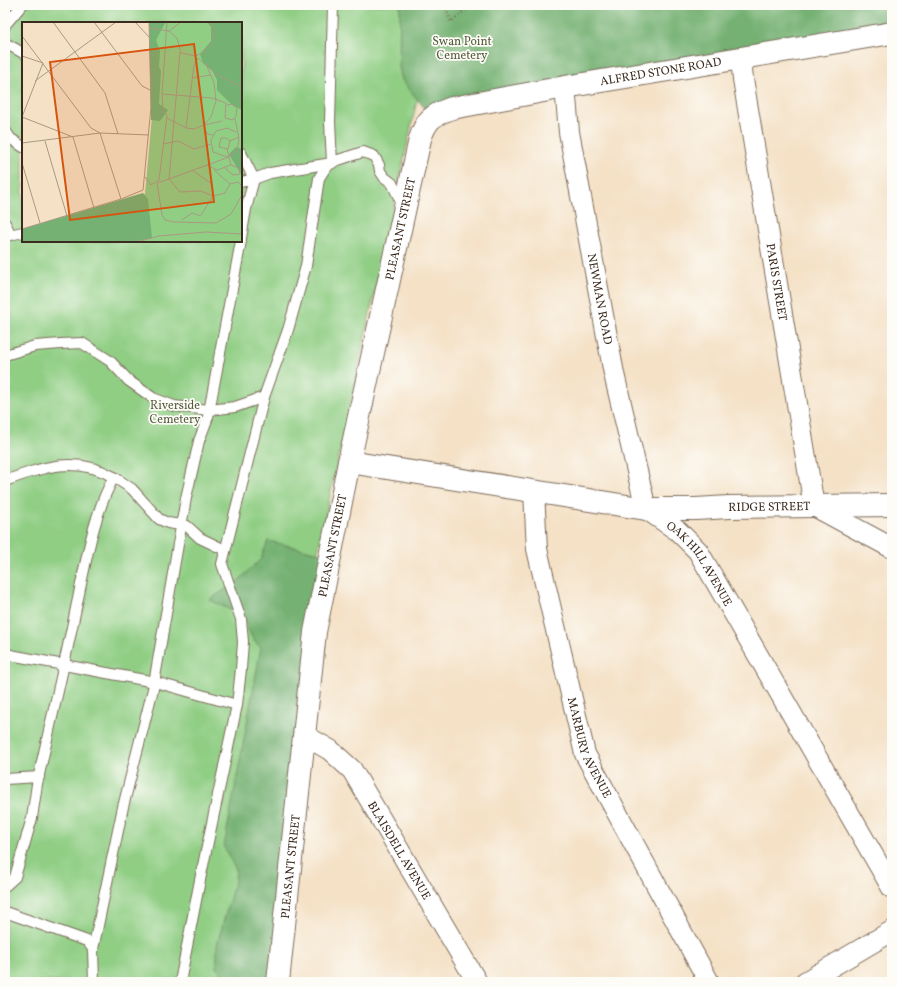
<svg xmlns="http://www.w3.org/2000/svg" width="897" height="987" font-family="Vollkorn,serif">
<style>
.green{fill:#90ce84;stroke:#667c51;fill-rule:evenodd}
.forest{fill:#74b172;stroke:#586e48}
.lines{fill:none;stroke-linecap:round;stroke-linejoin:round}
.service-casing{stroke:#7c6a59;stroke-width:12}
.minor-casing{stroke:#7c6a59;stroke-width:22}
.tertiary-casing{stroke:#7c6a59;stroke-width:24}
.path{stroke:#7c6a59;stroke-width:2.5;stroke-dasharray:1 3;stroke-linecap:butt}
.service{stroke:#fff;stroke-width:10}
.minor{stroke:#fff;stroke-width:20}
.tertiary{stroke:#fff;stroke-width:22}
.labels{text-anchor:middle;stroke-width:3.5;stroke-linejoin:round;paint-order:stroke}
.park-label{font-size:12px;fill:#545b3d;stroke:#fdfcf7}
.street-label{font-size:12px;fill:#3b2a1e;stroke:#fdfcf7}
.inset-road{fill:none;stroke:#aa9883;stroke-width:1}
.view{fill:#d7540e;fill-opacity:0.15;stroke:#d7540e;stroke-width:2}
.inset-edge{fill:none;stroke:#3b2a1e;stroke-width:2}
</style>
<rect width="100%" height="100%" fill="#fdfcf7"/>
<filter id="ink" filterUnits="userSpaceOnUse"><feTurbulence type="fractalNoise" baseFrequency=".025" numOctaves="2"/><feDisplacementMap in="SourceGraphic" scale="8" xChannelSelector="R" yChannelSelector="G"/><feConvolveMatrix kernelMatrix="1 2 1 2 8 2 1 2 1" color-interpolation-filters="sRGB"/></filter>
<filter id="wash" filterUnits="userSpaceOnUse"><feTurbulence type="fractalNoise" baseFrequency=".012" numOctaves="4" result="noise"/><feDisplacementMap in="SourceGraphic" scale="16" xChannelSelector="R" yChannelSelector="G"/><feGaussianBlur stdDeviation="0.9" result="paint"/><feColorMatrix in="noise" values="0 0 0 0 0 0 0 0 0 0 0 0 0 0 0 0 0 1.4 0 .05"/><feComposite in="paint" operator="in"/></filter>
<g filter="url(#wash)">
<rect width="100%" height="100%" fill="#f4e1c6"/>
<!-- green -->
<path class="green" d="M5 5H892L552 76 417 100 322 532 300 640 268 982H5ZM23 23H241V241H23Z"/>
<!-- forest -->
<g class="forest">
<path d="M400 5H892V35L426 110 402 80 399 67Z"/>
<path d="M268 541 324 554 278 982H226L217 967V945L235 880 236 870 224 847 261 647 254 641 241 614 226 608H227L209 600 238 581 261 559Z"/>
</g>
</g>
<g filter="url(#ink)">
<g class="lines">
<!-- service casing -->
<g class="service-casing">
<g id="service">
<path d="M5 25 22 5"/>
<path d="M5 43 23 53"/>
<path d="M5 130 10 138 23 147"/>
<path d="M241 153 254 179 241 182"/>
<path d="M5 223 11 235"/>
<path d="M5 236 23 232"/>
<path d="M241 238 246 209 254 179 270 173 332 163 330 122 333 5"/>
<path d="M5 355 35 346 61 344 82 343 110 361 129 381 153 398 174 406 209 410 235 407 264 397"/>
<path d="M5 481C43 467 76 455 114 477"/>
<path d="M5 654 155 682 237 705"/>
<path d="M5 779 39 777"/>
<path d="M5 886 15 877 32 818 37 784C50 725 64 667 76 608 85 567 93 514 114 477L132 489 159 519 168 523 187 526 200 538 225 550"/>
<path d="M5 912 87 941 93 949 94 982"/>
<path d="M93 949 123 807 153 689 186 498 199 441 208 417 241 241"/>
<path d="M180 982 201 875 237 705 241 669 243 642 241 619 222 564 264 397 288 330 306 266 319 178 326 167 335 161 363 152 374 156 379 165 380 171 384 177 392 183 402 204"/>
</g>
</g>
<!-- minor casing -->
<g class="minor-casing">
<g id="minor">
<path id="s1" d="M741 58 743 79 814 506 892 548"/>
<path id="s2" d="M565 87 569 132 614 374 646 509 678 531 698 551 892 888"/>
<path id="s3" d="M534 492 537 549 585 754 709 982"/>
<path id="s4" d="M304 735 330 750 352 770 477 982"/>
<path d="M805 982 892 931"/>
</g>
</g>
<!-- tertiary casing -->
<g class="tertiary-casing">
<g id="tertiary">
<path id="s5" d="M349 462 646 509H696L729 507 892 505"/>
<path id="s6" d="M278 982 315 632 349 462 420 139C426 120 432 115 452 108L565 87 892 33"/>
</g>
</g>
<!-- path -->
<path class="path" d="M445 5 451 22 471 5"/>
<!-- service -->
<use href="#service" class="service"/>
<!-- minor -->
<use href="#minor" class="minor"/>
<!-- tertiary -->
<use href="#tertiary" class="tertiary"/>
</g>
</g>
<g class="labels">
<!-- park labels -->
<g class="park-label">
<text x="462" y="45">Swan Point<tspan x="462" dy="14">Cemetery</tspan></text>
<text x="175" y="409">Riverside<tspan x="175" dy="14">Cemetery</tspan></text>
</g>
<!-- street labels -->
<g class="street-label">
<text dy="4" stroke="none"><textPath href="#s6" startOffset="1115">ALFRED STONE ROAD</textPath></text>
<text dy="4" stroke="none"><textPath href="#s6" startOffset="764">PLEASANT STREET</textPath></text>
<text dy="4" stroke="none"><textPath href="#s1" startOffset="227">PARIS STREET</textPath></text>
<text dy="4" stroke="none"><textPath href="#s2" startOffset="215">NEWMAN ROAD</textPath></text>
<text dy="4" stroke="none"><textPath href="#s5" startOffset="424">RIDGE STREET</textPath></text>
<text dy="4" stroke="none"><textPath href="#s6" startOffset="440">PLEASANT STREET</textPath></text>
<text dy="4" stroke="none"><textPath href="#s2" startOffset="508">OAK HILL AVENUE</textPath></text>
<text dy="4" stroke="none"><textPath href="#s3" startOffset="263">MARBURY AVENUE</textPath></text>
<text dy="4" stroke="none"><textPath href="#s4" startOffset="153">BLAISDELL AVENUE</textPath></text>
<text dy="4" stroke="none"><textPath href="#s6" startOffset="116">PLEASANT STREET</textPath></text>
</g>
</g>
<!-- overview -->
<g transform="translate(22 22)">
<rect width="220" height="220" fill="#f4e1c6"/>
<path d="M130 0H220V220H0L123 172 131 84Z" fill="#90ce84"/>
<path d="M127 0H146L143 1 134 18 138 29 137 45 139 49 137 82 146 88 138 99 129 98ZM185 0H220V88L210 83 195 68V58L190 48 181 41 178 32 189 19V5ZM214 125 220 127V154L207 132ZM121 171 126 177 130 216 111 220H0V207Z" fill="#74b172"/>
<path class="inset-road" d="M31 0 83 71 96 112M72 0 120 64 128 68M113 0 128 16M127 6 147 9 155 16 159 31 174 34 183 29 190 19 191 7 186 0M147 9 159 0M0 14 69 106 78 111 127 113M158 30 147 157 135 161 140 193 143 198 152 200 194 201 209 192 220 173M0 34 21 41 0 95M176 36 195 53 220 65M170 56 189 53M13 59 94 0M140 72 190 76 204 81 203 96 211 98 214 94 215 86 210 82 205 83M0 95 51 115 72 186M145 96 164 106 172 43 176 36M213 96 217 117 215 129 205 135 191 130 189 118 194 109 205 106 214 110M182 103 189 95 194 79 192 61 184 42M183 103 200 99M164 106 172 107 182 103 185 112 191 113M78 111 99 177M23 119 45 194M208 119 206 127 197 125 199 116H204L208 119 217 115M0 121 78 111M141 122 156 119 172 127 189 122M0 141 18 201M185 143 195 148 209 143 205 127M203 146 211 153 218 152 217 146 209 143M170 148 190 162 191 174 179 169 158 170 147 157 207 135M192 148 208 162 216 160 220 164M123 155 129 163 137 158 145 94 141 86 140 72 145 0M179 193 191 174 203 171 208 162M160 198 170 191 179 194M0 207 99 177 121 168 129 85 127 0M115 220 137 214 184 210 220 212"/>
<path class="view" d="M172 22 192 180 48 198 28 40Z"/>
<rect width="220" height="220" class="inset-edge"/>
</g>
<!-- margin -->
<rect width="897" height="987" fill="none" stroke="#fdfcf7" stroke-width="20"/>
</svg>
